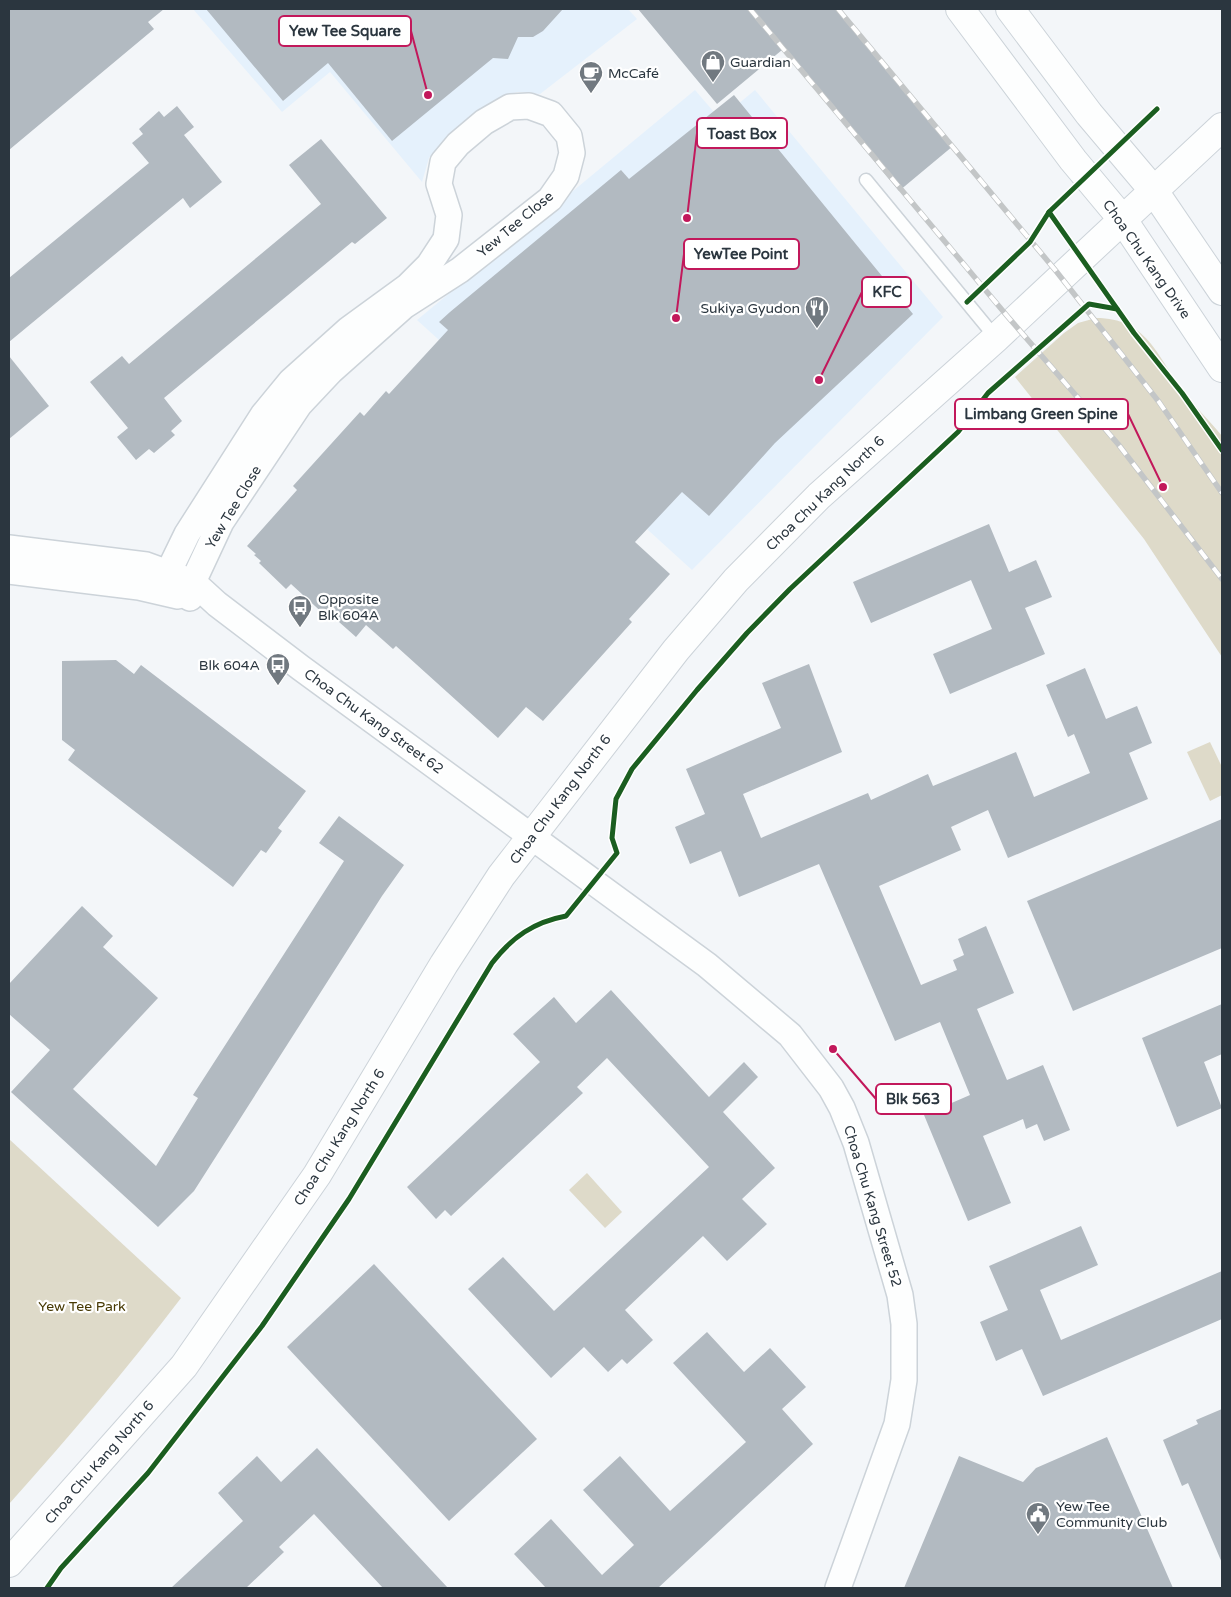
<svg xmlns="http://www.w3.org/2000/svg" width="1231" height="1597" font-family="'Varela Round',sans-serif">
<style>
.built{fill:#e5f1fc}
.green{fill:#dedac9}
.building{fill:#b2bac1}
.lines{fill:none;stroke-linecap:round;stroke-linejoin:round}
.service-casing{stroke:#ccd3d9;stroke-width:15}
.minor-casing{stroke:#ccd3d9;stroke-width:28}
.tertiary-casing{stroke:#ccd3d9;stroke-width:30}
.secondary-casing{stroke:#ccd3d9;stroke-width:30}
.service{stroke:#fdfefe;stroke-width:12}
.minor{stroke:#fdfefe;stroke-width:25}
.tertiary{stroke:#fdfefe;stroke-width:28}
.secondary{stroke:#fdfefe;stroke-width:28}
.rail-casing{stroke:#c3c6c7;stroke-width:5.5}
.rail{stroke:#fff;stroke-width:4;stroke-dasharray:11;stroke-linecap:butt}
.cycleway-casing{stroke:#fff;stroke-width:8}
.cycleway{stroke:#1b5e20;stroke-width:5}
.labels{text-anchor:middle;stroke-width:4.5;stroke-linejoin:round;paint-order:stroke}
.poi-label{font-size:14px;fill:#2b363f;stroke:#fff;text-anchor:start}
.street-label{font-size:14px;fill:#2b363f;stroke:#fff}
.park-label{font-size:14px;fill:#473903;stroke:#fff}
.leader{fill:none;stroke:#c2185b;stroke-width:2}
.callout-dot{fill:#c2185b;stroke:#fff;stroke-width:2}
.callout{fill:#fff;stroke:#c2185b;stroke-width:2}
.callout-label{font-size:15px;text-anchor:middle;font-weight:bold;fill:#2b363f}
</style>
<rect width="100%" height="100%" fill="#f3f6f9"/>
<!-- built -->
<g class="built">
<path d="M193 9H628L637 19 540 94 518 92 502 96 487 106 440 145 429 158 422 182 330 72 282 112Z"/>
<path d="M695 90 720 119 755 90 943 317 692 570 417 320Z"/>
</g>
<!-- green -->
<g class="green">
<path d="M1096 318C1147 318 1156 355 1182 389 1194 406 1209 420 1222 436V657L1144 539 1015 377 1064 333 1078 323Z"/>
<path d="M1210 742 1222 767V795L1210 801 1187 752Z"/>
<path d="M9 1139 181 1298C127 1369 69 1437 9 1504Z"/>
<path d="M587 1173 622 1212 605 1228 569 1190Z"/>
</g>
<!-- building -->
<g class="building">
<path d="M9 9H164L148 22 154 29 9 150Z"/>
<path d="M206 9H563L543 31 533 37H518L508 59 493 58 392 141 328 63 283 101Z"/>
<path d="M638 9H839L953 146 899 191 782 50 717 104Z"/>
<path d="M734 95 913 314 775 443 709 516 682 492 635 542 670 574 629 619 632 622 543 721 526 707 498 738 396 646 393 649 366 625 356 637 330 614 327 617 291 584 286 589 259 563 261 561 254 555 256 554 247 546 297 490 293 486 360 412 364 416 386 391 389 394 448 330 439 322 450 312 621 170 629 179Z"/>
<path d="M177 106 194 127 184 135 222 182 190 208 183 198 9 342V278L149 163 132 143 143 134 139 129 159 111 164 117Z"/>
<path d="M321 139 387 218 355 244 352 242 164 398 182 421 171 431 175 435 154 453 149 449 136 460 117 437 128 428 90 382 122 356 129 364 321 204 289 165Z"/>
<path d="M9 356 49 406 9 439Z"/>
<path d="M989 524 1009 572 1036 560 1052 597 1025 608 1045 654 950 694 933 654 992 629 971 580 871 623 853 582Z"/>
<path d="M116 660 134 674 141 665 306 791 278 828 282 831 266 853 261 850 233 887 68 760 75 750 62 740V661Z"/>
<path d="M809 664 842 752 743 794 761 838 868 793 871 800 928 774 933 786 1016 752 1034 797 1090 773 1074 734 1068 737 1046 685 1085 668 1106 719 1137 706 1152 743 1129 753 1148 799 1008 858 988 810 951 827 961 850 879 886 921 985 957 970 953 960 964 955 958 939 986 926 1014 993 977 1009 1007 1080 1043 1065 1070 1130 1044 1141 1037 1124 1026 1129 1023 1119 983 1136 1011 1203 968 1221 924 1115 970 1095 940 1022 895 1041 819 864 739 897 721 851 690 864 675 827 705 814 686 769 781 728 762 683Z"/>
<path d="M339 816 404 865 382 896 194 1191 158 1227 11 1092 50 1050 9 1014V984L82 906 113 936 103 947 158 998 73 1089 156 1166 198 1098 193 1095 344 861 319 843Z"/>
<path d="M1222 819V948L1073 1011 1027 901Z"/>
<path d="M611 990 709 1097 744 1062 758 1077 723 1112 775 1168 742 1199 767 1224 727 1261 703 1236 625 1310 653 1340 627 1364 622 1359 608 1372 584 1347 551 1378 468 1289 503 1257 554 1311 709 1167 607 1058 577 1087 583 1093 451 1216 445 1210 436 1219 407 1187 540 1062 513 1034 554 997 576 1023Z"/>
<path d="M1222 1004V1054L1204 1062 1222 1108 1177 1127 1142 1038Z"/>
<path d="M1081 1226 1098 1265 1040 1290 1061 1340 1222 1271V1319L1043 1396 1022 1349 996 1361 980 1322 1008 1310 989 1266Z"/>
<path d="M374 1264 537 1439 449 1521 287 1347Z"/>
<path d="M707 1332 744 1372 770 1348 806 1387 782 1409 813 1444 658 1588H546L514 1554 551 1519 602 1575 634 1545 583 1490 620 1456 670 1511 746 1442 673 1363Z"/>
<path d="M1222 1409V1563L1188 1483 1182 1486 1163 1440 1198 1424 1196 1420Z"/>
<path d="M1107 1437 1173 1588H904L959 1456 1023 1482 1036 1468Z"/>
<path d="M317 1448 448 1588H383L314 1514 279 1547 284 1552 246 1588H171L243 1521 218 1493 257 1456 281 1482Z"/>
</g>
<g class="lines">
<!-- service casing -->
<g class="service-casing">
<path id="service" d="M866 180 996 338"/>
</g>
<!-- minor casing -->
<g class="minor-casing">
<g id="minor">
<path d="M9 548 146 565 193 582 217 604 301 668 707 965 790 1035 831 1088 842 1108 856 1143 900 1295 904 1324V1380L897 1424 838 1588"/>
<path d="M9 571 139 587 178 596"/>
<path d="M163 591 168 573 187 534 263 415 291 381 349 329 408 286 429 265 446 239 449 215 439 184 443 162 458 144 484 122 510 107 529 106 551 114 569 136 572 153 566 176 550 199 460 270 404 306 331 371 299 405 221 522 193 582 190 598"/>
</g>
</g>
<!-- tertiary casing -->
<g class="tertiary-casing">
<path id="tertiary" d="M9 1563 184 1366 317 1175 444 964 501 876 676 650 736 580 819 496 996 338 1222 127"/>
</g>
<!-- secondary casing -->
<g class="secondary-casing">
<g id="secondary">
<path d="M960 9 1073 160 1123 220 1222 368"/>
<path d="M1010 9 1089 114 1154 191 1222 291"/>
</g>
</g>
<!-- service -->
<use href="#service" class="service"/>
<!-- minor -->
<use href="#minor" class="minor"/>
<!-- tertiary -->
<use href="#tertiary" class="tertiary"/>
<!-- secondary -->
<use href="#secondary" class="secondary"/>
<!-- rail casing -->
<g class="rail-casing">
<g id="rail">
<path d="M750 9 1008 317 1118 444 1222 579"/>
<path d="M838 9 1056 271 1159 402 1222 493"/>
</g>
</g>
<!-- rail -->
<use href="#rail" class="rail"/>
<!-- cycleway casing -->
<g class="cycleway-casing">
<g id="cycleway">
<path d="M1049 212 1134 333 1182 393 1222 450"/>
<path d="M967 302 1030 242 1049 212 1157 109"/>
<path d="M47 1588 61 1568 148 1473 262 1326 349 1199 492 963C512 937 534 922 566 916L617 853 612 838 616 799 632 769 697 690 747 633 790 589 958 432 988 393 1089 304 1117 309"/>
</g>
</g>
<!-- cycleway -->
<use href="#cycleway" class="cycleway"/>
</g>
<!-- icons -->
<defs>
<g id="shop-pin" transform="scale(1.25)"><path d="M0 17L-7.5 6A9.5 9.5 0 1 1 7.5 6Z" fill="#717980" stroke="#fff"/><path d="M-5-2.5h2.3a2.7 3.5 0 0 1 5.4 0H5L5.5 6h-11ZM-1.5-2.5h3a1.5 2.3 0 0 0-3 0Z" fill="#fff"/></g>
<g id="cafe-pin" transform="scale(1.25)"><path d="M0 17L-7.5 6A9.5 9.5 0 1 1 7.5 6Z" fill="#717980" stroke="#fff"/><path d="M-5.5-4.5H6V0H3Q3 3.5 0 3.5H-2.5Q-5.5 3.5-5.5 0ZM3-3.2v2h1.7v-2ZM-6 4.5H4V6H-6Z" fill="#fff"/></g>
<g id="restaurant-pin" transform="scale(1.25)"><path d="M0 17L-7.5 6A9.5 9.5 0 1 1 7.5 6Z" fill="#717980" stroke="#fff"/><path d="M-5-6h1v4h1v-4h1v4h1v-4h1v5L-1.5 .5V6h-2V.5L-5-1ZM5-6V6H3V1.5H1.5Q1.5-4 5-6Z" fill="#fff"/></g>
<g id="bus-pin" transform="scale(1.25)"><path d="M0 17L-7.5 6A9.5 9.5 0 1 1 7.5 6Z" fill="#717980" stroke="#fff"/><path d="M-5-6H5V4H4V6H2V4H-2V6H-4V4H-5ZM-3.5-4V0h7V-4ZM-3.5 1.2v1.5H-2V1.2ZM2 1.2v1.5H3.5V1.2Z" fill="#fff"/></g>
<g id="civic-pin" transform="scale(1.25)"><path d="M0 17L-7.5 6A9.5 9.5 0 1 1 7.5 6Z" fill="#717980" stroke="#fff"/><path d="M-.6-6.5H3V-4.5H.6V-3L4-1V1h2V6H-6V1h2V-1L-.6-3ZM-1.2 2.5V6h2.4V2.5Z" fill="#fff"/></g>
</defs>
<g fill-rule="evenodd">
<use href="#shop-pin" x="713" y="62"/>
<use href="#cafe-pin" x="591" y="73"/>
<use href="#restaurant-pin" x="817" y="308"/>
<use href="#bus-pin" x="300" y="607"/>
<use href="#bus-pin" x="278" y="665"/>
<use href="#civic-pin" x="1038" y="1514"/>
</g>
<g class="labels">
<!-- poi labels -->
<g class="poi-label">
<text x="730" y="67">Guardian</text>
<text x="608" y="78">McCafé</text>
<text x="800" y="313" text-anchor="end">Sukiya Gyudon</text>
<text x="318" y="604">Opposite<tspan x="318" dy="16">Blk 604A</tspan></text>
<text x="260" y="670" text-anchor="end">Blk 604A</text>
<text x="1056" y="1511">Yew Tee<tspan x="1056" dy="16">Community Club</tspan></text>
</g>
<!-- street labels -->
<g class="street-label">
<text transform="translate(515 224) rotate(-40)" y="5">Yew Tee Close</text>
<text transform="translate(1147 259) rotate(55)" y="5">Choa Chu Kang Drive</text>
<text transform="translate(825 493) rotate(-44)" y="5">Choa Chu Kang North 6</text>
<text transform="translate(233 507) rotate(-59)" y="5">Yew Tee Close</text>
<text transform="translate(374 721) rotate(36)" y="5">Choa Chu Kang Street 62</text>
<text transform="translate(560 799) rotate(-53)" y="5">Choa Chu Kang North 6</text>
<text transform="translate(339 1137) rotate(-58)" y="5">Choa Chu Kang North 6</text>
<text transform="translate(873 1206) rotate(73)" y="5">Choa Chu Kang Street 52</text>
<text transform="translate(99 1462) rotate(-49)" y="5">Choa Chu Kang North 6</text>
</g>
<!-- park labels -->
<g class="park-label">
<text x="82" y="1311">Yew Tee Park</text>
</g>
</g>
<!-- callouts -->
<path class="leader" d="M428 95L411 31M687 218L697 133M676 318L684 254M819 380L862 292M1163 487L1128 414M833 1049L876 1099"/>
<g class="callout-dot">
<circle cx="428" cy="95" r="5"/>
<circle cx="687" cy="218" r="5"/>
<circle cx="676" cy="318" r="5"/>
<circle cx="819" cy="380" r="5"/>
<circle cx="1163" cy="487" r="5"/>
<circle cx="833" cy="1049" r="5"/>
</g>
<g class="callout">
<rect x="279" y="16" width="132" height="30" rx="5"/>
<rect x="697" y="118" width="90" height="30" rx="5"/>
<rect x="684" y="239" width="115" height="30" rx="5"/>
<rect x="862" y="277" width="49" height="30" rx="5"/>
<rect x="955" y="399" width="173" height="30" rx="5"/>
<rect x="876" y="1084" width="75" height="30" rx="5"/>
</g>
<g class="callout-label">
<text x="345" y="36">Yew Tee Square</text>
<text x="742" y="139">Toast Box</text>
<text x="741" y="259">YewTee Point</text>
<text x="887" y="297">KFC</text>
<text x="1041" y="419">Limbang Green Spine</text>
<text x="913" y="1104">Blk 563</text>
</g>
<!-- border -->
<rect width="1231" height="1597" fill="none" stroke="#2b363f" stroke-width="20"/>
</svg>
